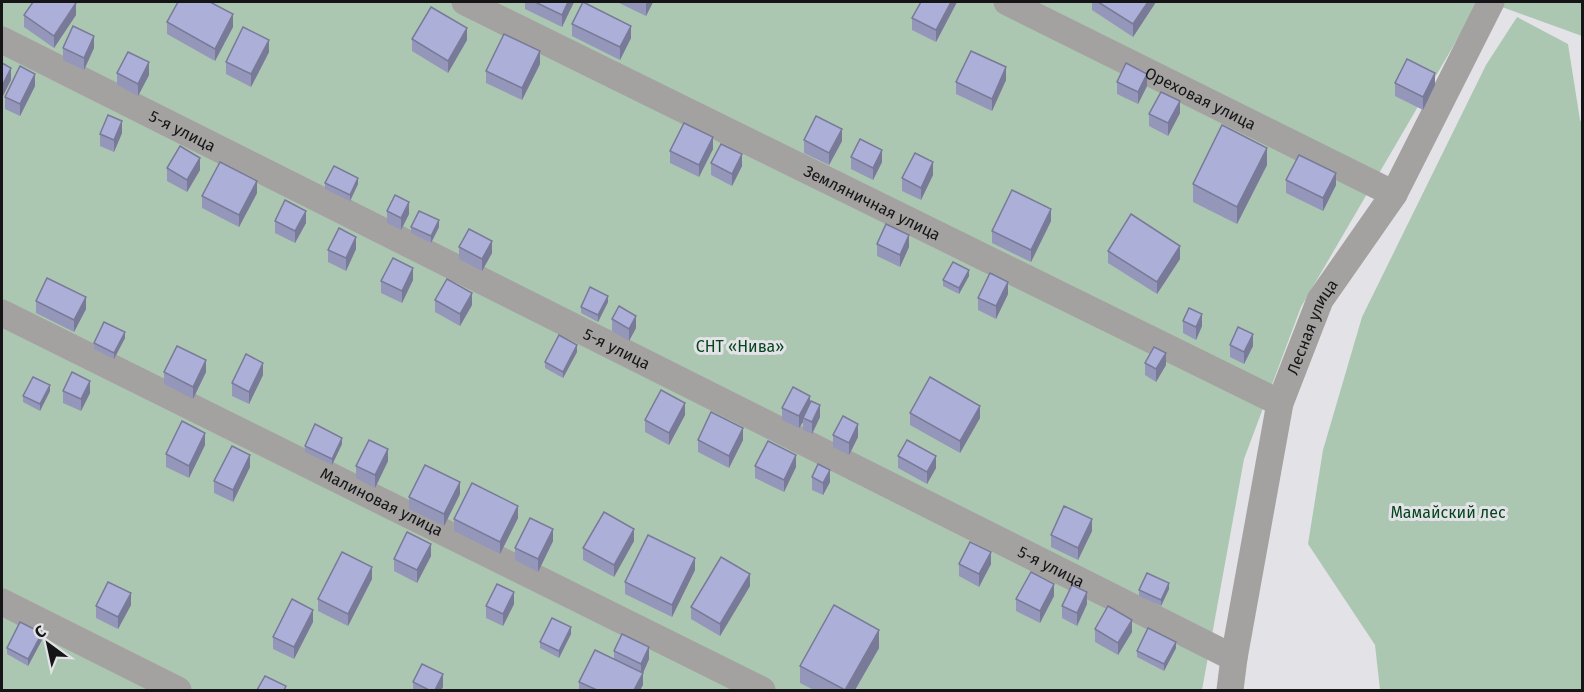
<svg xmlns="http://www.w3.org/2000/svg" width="1584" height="692" font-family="'Fira Sans',sans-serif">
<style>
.green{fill:#acc7b1}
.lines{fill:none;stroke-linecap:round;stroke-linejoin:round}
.street{stroke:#a4a2a1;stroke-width:27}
.wall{fill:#9496ba}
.shaded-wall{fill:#787a97}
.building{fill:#acafd8;stroke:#787a97;stroke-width:1.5}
.labels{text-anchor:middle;stroke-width:6;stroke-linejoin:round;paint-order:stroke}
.street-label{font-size:16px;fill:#151517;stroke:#e3e3e7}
.park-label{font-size:16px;fill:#05451e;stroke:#e3e3e7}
</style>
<rect width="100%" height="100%" fill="#e3e3e7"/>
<!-- green -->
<g class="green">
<path d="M2 2H1479L1301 307 1244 459 1202 690H2Z"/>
<path d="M1488 2H1582V36Z"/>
<path d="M1517 17 1568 44 1580 120 1582 123V690H1380L1375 645 1308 544 1323 450 1362 317 1486 65Z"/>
</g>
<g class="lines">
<!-- street -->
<g class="street">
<path id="s1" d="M465 2 1280 403"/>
<path id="s2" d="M1007 2 1394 194"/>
<path id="s3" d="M2 40 1234 658"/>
<path id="s4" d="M2 313 762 690"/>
<path d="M2 602 178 690"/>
<path id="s5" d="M1230 690 1234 658 1280 403 1320 300 1394 194 1491 2"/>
</g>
</g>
<!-- wall -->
<g class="wall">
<path d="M525 2H574L562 27 525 9Z"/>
<path d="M617 2H653L646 16Z"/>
<path d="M957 2 936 42 912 30V18Z"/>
<path d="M1092 2H1156L1133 37 1092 10Z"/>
<path d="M24 15H76L54 48 24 27Z"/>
<path d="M167 22 233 27 215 61 167 34Z"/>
<path d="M572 24 631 38 620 60 572 36Z"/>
<path d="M412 39 467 40 448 73 412 51Z"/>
<path d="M63 48H94L84 70 63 60Z"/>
<path d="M269 52 251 87 226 74V62Z"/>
<path d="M540 64 522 100 486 83V71Z"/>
<path d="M117 73 149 75 138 96 117 85Z"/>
<path d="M1006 80 992 111 956 94V82Z"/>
<path d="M1117 82 1147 86 1138 104 1117 94Z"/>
<path d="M1395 83 1435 85 1423 110 1395 96Z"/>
<path d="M35 86 20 116 5 109V97Z"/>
<path d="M1180 113 1168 136 1149 126V114Z"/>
<path d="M122 133 114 152 100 146V134Z"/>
<path d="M804 140 842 141 829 165 804 153Z"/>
<path d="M713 149 699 177 670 163V151Z"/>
<path d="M851 157 882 162 873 180 851 169Z"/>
<path d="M711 163 742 166 732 186 711 175Z"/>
<path d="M1267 165 1237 224 1193 202V184Z"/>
<path d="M167 168 200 170 187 192 167 181Z"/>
<path d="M933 175 921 200 902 191V178Z"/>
<path d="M1286 180 1336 185 1323 211 1286 193Z"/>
<path d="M325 183 358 184 350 201 325 189Z"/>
<path d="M257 193 239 227 202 208V196Z"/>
<path d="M387 211 409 214 401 230 387 223Z"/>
<path d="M275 221 306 223 295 243 275 233Z"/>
<path d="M1051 221 1031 262 992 243V231Z"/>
<path d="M411 227H439L431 243 411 233Z"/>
<path d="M877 244 909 247 900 267 877 256Z"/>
<path d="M459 247 492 253 482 271 459 259Z"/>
<path d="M356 249 346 271 328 262V250Z"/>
<path d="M1108 251 1180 259 1157 294 1108 263Z"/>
<path d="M969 276 959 294 943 286V280Z"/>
<path d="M413 280 402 303 381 293V281Z"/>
<path d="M1008 294 996 319 978 310V298Z"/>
<path d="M435 300 472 305 460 326 435 312Z"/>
<path d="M36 301 86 309 74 332 36 313Z"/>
<path d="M608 302 598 322 581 313V307Z"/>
<path d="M612 319 636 328 629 341 612 331Z"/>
<path d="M1183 321 1202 326 1196 340 1183 333Z"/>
<path d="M125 338 114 359 94 349V343Z"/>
<path d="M1230 345 1253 346 1244 364 1230 357Z"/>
<path d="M577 352 563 378 545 368V362Z"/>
<path d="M1145 363 1166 365 1156 382 1145 375Z"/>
<path d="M164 372H206L193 399 164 384Z"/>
<path d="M263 375 249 404 232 396V383Z"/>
<path d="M50 391 40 411 23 402V396Z"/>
<path d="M63 391 90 393 81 411 63 403Z"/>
<path d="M782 408 820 417 812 434 803 430V422L799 428 782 420Z"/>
<path d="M910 413 980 418 960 453 910 425Z"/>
<path d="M685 415 669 445 645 432V420Z"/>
<path d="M833 435 858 437 849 455 833 447Z"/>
<path d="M698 440H743L729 468 698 452Z"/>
<path d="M342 444 332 465 305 452V446Z"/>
<path d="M205 445 189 478 166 467V454Z"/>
<path d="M898 456 936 468 927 484 898 468Z"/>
<path d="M388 461 375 488 356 478V466Z"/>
<path d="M755 466 796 467 784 492 755 478Z"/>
<path d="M250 467 233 502 214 493V481Z"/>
<path d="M812 477 830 482 823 495 812 490Z"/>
<path d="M460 494 444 526 409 509V497Z"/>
<path d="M518 518 500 554 454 531V519Z"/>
<path d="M1092 531 1078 560 1051 547V535Z"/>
<path d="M553 541 538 572 515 560V548Z"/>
<path d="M634 541 614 577 583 560V548Z"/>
<path d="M431 556 417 583 394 571V559Z"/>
<path d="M959 564H991L979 587 959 576Z"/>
<path d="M695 570 672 617 625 594V582Z"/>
<path d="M372 579 348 626 318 611V599Z"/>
<path d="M750 586 720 636 691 619V607Z"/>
<path d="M1169 589 1161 606 1139 596V590Z"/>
<path d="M1054 596 1040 623 1016 611V599Z"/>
<path d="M514 604 503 626 486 618V606Z"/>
<path d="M1087 604 1077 626 1062 618V606Z"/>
<path d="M131 605 118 629 96 618V606Z"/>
<path d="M313 622 294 659 273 649V637Z"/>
<path d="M1095 629 1132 632 1118 655 1095 642Z"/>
<path d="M571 634 559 658 540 648V642Z"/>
<path d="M42 640 28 666 7 654V648Z"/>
<path d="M879 648 855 690H814L800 683V666Z"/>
<path d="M1176 648 1164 671 1137 657V651Z"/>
<path d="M614 651 649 659 643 673V685L640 690H579V682L614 659Z"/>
<path d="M413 682 443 687 441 690H413Z"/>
</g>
<!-- shaded-wall -->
<g class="shaded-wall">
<path d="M568 2H574L562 27V15Z"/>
<path d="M647 2H653L646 16V4Z"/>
<path d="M951 2H957L936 42V30Z"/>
<path d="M1148 2H1156L1133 37V24Z"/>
<path d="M76 3V15L54 48V36Z"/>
<path d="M233 14V27L215 61V49Z"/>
<path d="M631 26V38L620 60V47Z"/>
<path d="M467 28V40L448 73V61Z"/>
<path d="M94 36V48L84 70V58Z"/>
<path d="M269 40V52L251 87V74Z"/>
<path d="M540 51V64L522 100V88Z"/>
<path d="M149 62V75L138 96V84Z"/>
<path d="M1006 67V80L992 111V99Z"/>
<path d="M11 68V80L2 98V86Z"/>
<path d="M1435 73V85L1423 110V97Z"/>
<path d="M35 74V86L20 116V104Z"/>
<path d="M1147 74V86L1138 104V92Z"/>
<path d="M1180 101V113L1168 136V123Z"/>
<path d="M122 121V133L114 152V140Z"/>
<path d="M842 129V141L829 165V153Z"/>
<path d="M713 137V149L699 177V165Z"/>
<path d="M1267 148V165L1237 224V207Z"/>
<path d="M882 150V162L873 180V168Z"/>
<path d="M742 154V166L732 186V174Z"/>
<path d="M200 158V170L187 192V180Z"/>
<path d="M933 162V175L921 200V188Z"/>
<path d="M1336 173V185L1323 211V198Z"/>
<path d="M358 178V184L350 201V195Z"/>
<path d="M257 181V193L239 227V215Z"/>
<path d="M409 202V214L401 230V218Z"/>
<path d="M1051 209V221L1031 262V250Z"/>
<path d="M306 211V223L295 243V231Z"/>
<path d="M439 220V227L431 243V236Z"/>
<path d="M909 235V247L900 267V255Z"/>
<path d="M356 237V249L346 271V258Z"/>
<path d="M492 241V253L482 271V259Z"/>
<path d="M1180 246V259L1157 294V282Z"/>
<path d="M413 268V280L402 303V291Z"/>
<path d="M969 270V276L959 294V288Z"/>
<path d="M1008 282V294L996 319V306Z"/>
<path d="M472 293V305L460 326V314Z"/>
<path d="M608 296V302L598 322V315Z"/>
<path d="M86 297V309L74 332V320Z"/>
<path d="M1202 314V326L1196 340V327Z"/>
<path d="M636 316V328L629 341V329Z"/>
<path d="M125 332V338L114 359V353Z"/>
<path d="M1253 334V346L1244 364V352Z"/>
<path d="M577 345V352L563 378V372Z"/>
<path d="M1166 353V365L1156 382V369Z"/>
<path d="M206 360V372L193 399V387Z"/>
<path d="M263 363V375L249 404V392Z"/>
<path d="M90 381V393L81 411V399Z"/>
<path d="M50 385V391L40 411V404Z"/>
<path d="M810 396V408L803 418V422L799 428V416Z"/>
<path d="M685 403V415L669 445V433Z"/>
<path d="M820 405V417L812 434V422Z"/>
<path d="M980 406V418L960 453V441Z"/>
<path d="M858 424V437L849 455V443Z"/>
<path d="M743 428V440L729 468V456Z"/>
<path d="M205 433V445L189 478V466Z"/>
<path d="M342 438V444L332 465V459Z"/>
<path d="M388 449V461L375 488V475Z"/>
<path d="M250 455V467L233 502V490Z"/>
<path d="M796 455V467L784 492V480Z"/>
<path d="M936 456V468L927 484V472Z"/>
<path d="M830 470V482L823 495V483Z"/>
<path d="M460 482V494L444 526V514Z"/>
<path d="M518 506V518L500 554V542Z"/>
<path d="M1092 519V531L1078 560V548Z"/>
<path d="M553 529V541L538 572V559Z"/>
<path d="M634 529V541L614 577V565Z"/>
<path d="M431 544V556L417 583V570Z"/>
<path d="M991 552V564L979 587V574Z"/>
<path d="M695 558V570L672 617V605Z"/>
<path d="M372 567V579L348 626V614Z"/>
<path d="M750 574V586L720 636V624Z"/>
<path d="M1169 583V589L1161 606V600Z"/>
<path d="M1054 584V596L1040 623V611Z"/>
<path d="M514 592V604L503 626V614Z"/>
<path d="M1087 592V604L1077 626V613Z"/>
<path d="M131 593V605L118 629V617Z"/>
<path d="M313 610V622L294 659V647Z"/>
<path d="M1132 620V632L1118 655V643Z"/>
<path d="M571 627V634L559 658V651Z"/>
<path d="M879 630V648L855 690H845Z"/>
<path d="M42 633V640L28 666V659Z"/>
<path d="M1176 642V648L1164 671V664Z"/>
<path d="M649 647V659L643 673V685L640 690H634L641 677V664Z"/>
<path d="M443 674V687L441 690H435Z"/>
</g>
<!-- building -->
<g class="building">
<path d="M33 2H74L76 3 54 36 24 15Z"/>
<path d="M178 2H210L233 14 215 49 167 22Z"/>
<path d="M535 2H568L562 15Z"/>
<path d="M583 2 631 26 620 47 572 24Z"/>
<path d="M921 2H951L936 30 912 18Z"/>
<path d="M1098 2H1148L1133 24Z"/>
<path d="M431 7 467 28 448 61 412 39Z"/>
<path d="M73 26 94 36 84 58 63 48Z"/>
<path d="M243 27 269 40 251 74 226 62Z"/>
<path d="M504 34 540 51 522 88 486 71Z"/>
<path d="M971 51 1006 67 992 99 956 82Z"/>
<path d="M128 52 149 62 138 84 117 73Z"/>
<path d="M1407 59 1435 73 1423 97 1395 83Z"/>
<path d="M2 63 11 68 2 86Z"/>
<path d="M1126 63 1147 74 1138 92 1117 82Z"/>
<path d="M20 66 35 74 20 104 5 97Z"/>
<path d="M1161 92 1180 101 1168 123 1149 114Z"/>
<path d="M108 115 122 121 114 140 100 134Z"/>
<path d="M816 116 842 129 829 153 804 140Z"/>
<path d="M684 123 713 137 699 165 670 151Z"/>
<path d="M1222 125 1267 148 1237 207 1193 184Z"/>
<path d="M860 139 882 150 873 168 851 157Z"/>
<path d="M721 144 742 154 732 174 711 163Z"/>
<path d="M180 146 200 158 187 180 167 168Z"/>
<path d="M915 153 933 162 921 188 902 178Z"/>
<path d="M1299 155 1336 173 1323 198 1286 180Z"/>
<path d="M220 162 257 181 239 215 202 196Z"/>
<path d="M334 166 358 178 350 195 325 183Z"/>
<path d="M1012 190 1051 209 1031 250 992 231Z"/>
<path d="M395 195 409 202 401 218 387 211Z"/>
<path d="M285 200 306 211 295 231 275 221Z"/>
<path d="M419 211 439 220 431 236 411 227Z"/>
<path d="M1131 214 1180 246 1157 282 1108 251Z"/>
<path d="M886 224 909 235 900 255 877 244Z"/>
<path d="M339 228 356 237 346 258 328 250Z"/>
<path d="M469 229 492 241 482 259 459 247Z"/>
<path d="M393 258 413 268 402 291 381 281Z"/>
<path d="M953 262 969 270 959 288 943 280Z"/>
<path d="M990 273 1008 282 996 306 978 298Z"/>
<path d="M47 278 86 297 74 320 36 301Z"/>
<path d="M447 279 472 293 460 314 435 300Z"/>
<path d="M590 287 608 296 598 315 581 307Z"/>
<path d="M619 306 636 316 629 329 612 319Z"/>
<path d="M1189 308 1202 314 1196 327 1183 321Z"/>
<path d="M104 322 125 332 114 353 94 343Z"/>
<path d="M1238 327 1253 334 1244 352 1230 345Z"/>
<path d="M559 335 577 345 563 372 545 362Z"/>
<path d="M177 346 206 360 193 387 164 372Z"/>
<path d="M1154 347 1166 353 1156 369 1145 363Z"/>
<path d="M246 354 263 363 249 392 232 383Z"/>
<path d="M72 372 90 381 81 399 63 391Z"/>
<path d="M33 377 50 385 40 404 23 396Z"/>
<path d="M930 377 980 406 960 441 910 413Z"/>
<path d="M793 387 810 396 799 416 782 408Z"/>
<path d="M661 390 685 403 669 433 645 420Z"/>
<path d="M811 401 820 405 812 422 803 418Z"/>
<path d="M711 412 743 428 729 456 698 440Z"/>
<path d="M843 416 858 424 849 443 833 435Z"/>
<path d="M182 421 205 433 189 466 166 454Z"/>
<path d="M315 424 342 438 332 459 305 446Z"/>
<path d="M369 440 388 449 375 475 356 466Z"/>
<path d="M907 440 936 456 927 472 898 456Z"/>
<path d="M768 441 796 455 784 480 755 466Z"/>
<path d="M232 446 250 455 233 490 214 481Z"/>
<path d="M818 464 830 470 823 483 812 477Z"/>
<path d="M425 465 460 482 444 514 409 497Z"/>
<path d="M472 483 518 506 500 542 454 519Z"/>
<path d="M1064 506 1092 519 1078 548 1051 535Z"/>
<path d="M604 512 634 529 614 565 583 548Z"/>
<path d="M530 518 553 529 538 559 515 548Z"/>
<path d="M407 532 431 544 417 570 394 559Z"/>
<path d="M648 535 695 558 672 605 625 582Z"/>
<path d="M970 542 991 552 979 574 959 564Z"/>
<path d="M342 552 372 567 348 614 318 599Z"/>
<path d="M721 557 750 574 720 624 691 607Z"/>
<path d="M1031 572 1054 584 1040 611 1016 599Z"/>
<path d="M1147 573 1169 583 1161 600 1139 590Z"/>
<path d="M108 582 131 593 118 617 96 606Z"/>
<path d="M497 584 514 592 503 614 486 606Z"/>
<path d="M1072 585 1087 592 1077 613 1062 606Z"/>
<path d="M292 599 313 610 294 647 273 637Z"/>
<path d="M834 605 879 630 845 690 800 666Z"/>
<path d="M1108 606 1132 620 1118 643 1095 629Z"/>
<path d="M552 618 571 627 559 651 540 642Z"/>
<path d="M20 622 42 633 28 659 7 648Z"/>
<path d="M1148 628 1176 642 1164 664 1137 651Z"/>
<path d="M622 634 649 647 641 664 614 651Z"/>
<path d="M595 650 643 673 634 690H597L579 682Z"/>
<path d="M422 664 443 674 435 690H429L413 682Z"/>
<path d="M265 676 286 686 284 690H257Z"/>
</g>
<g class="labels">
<!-- street labels -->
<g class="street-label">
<text dy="6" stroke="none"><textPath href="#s2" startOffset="216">Ореховая улица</textPath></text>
<text dy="6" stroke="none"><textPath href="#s3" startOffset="202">5-я улица</textPath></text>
<text dy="6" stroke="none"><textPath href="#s1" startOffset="454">Земляничная улица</textPath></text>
<text dy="6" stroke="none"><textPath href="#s5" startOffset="374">Лесная улица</textPath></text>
<text dy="6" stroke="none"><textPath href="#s3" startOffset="688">5-я улица</textPath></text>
<text dy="6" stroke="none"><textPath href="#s4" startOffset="424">Малиновая улица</textPath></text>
<text dy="6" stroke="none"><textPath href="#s3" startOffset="1174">5-я улица</textPath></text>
</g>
<!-- park labels -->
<g class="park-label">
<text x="740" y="352">СНТ «Нива»</text>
<text x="1448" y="518">Мамайский лес</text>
</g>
</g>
<!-- border -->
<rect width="1584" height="692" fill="none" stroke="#151517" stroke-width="6"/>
<!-- north arrow -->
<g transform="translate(48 644) rotate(327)" stroke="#e3e3e7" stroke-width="4.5" paint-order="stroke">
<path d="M0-4.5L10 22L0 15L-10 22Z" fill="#151517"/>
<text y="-9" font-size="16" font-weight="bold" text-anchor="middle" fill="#151517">С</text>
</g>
</svg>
